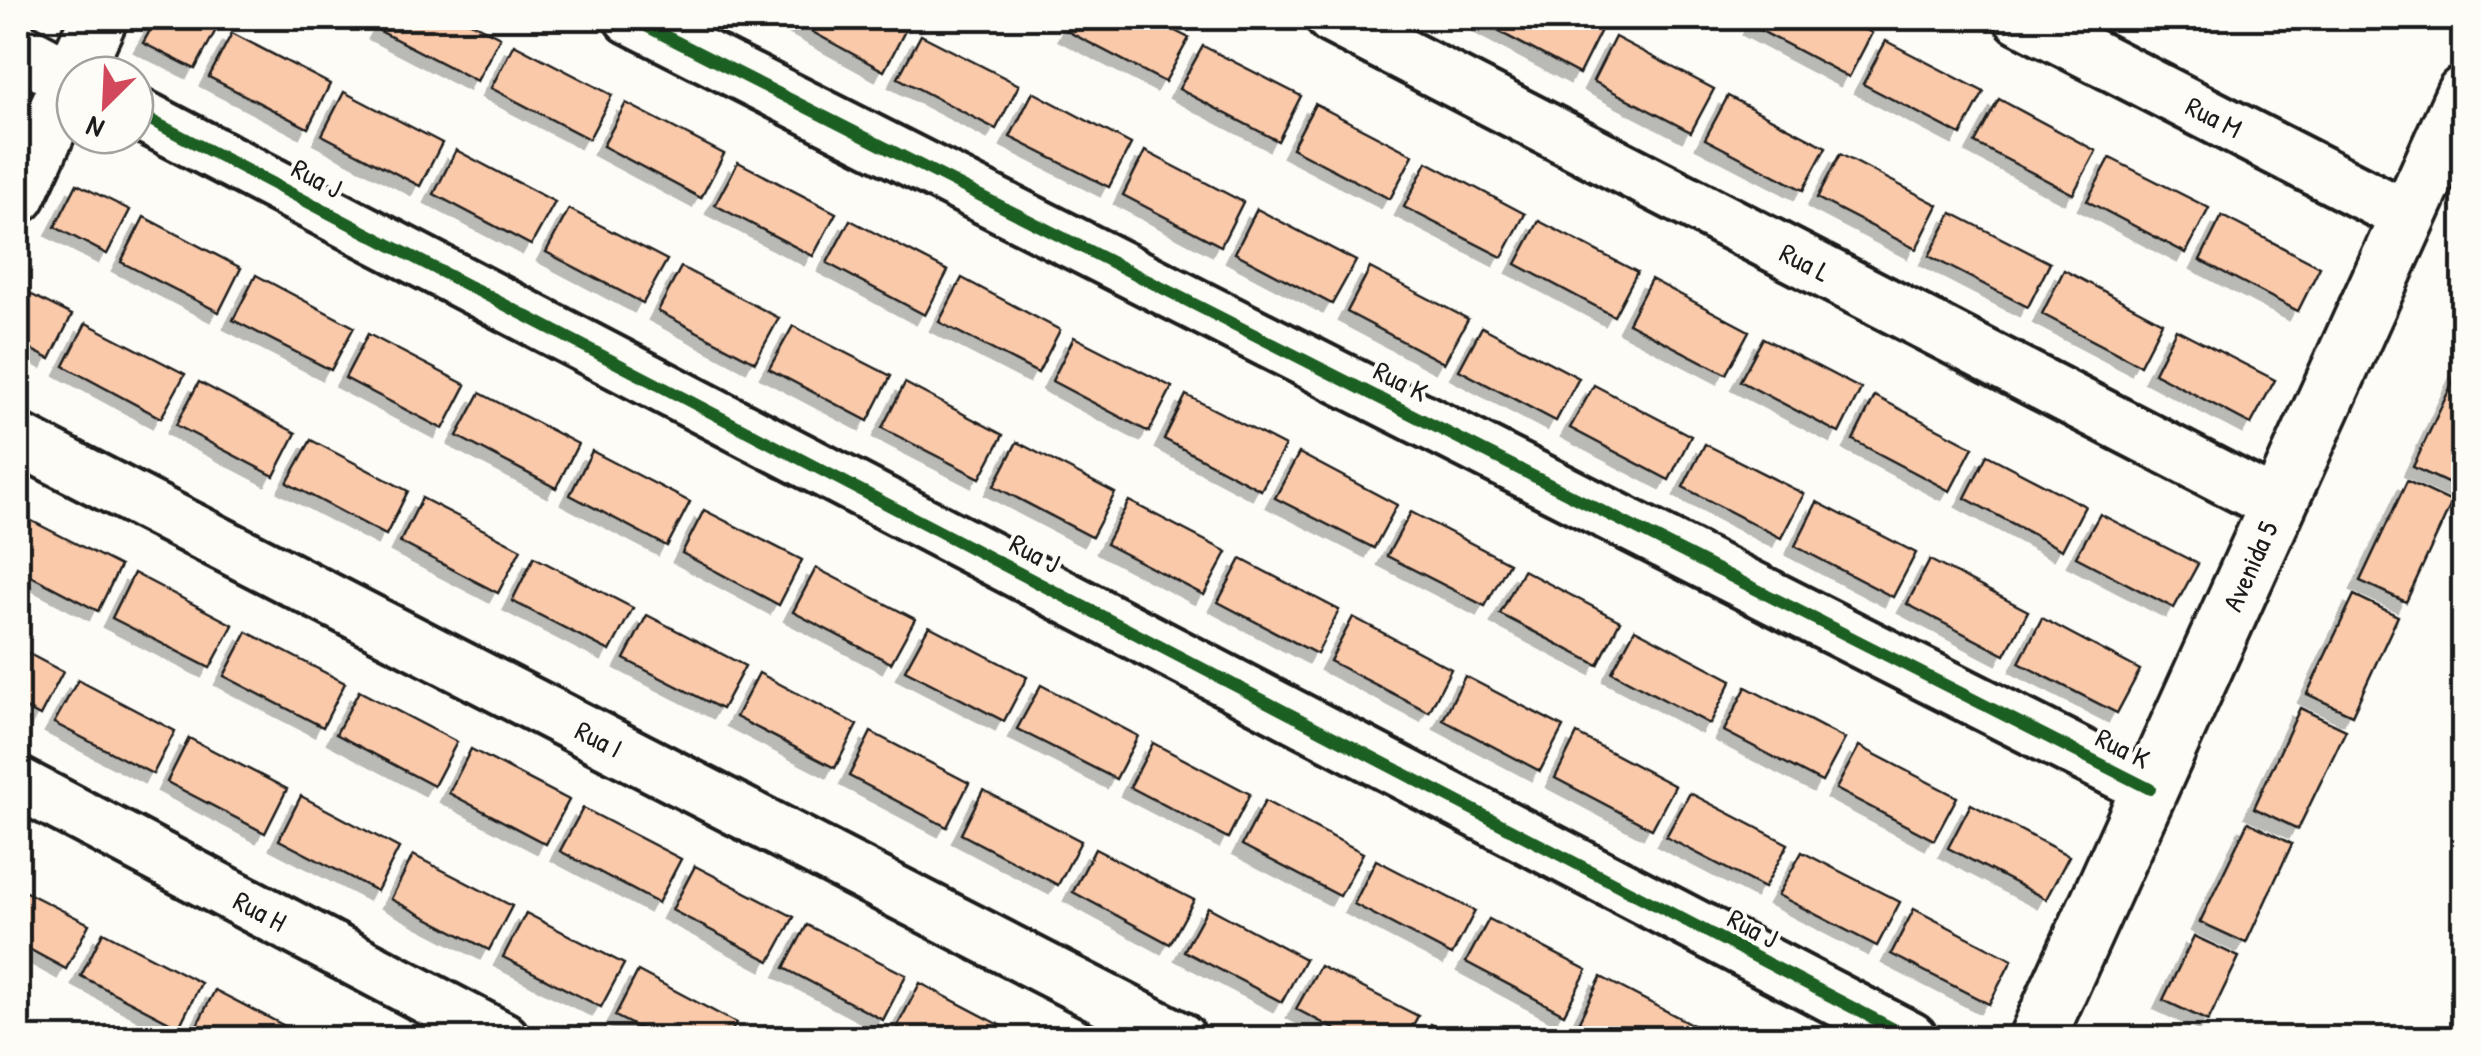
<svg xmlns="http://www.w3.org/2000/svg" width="2481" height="1056" font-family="'Patrick Hand',sans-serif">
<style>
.building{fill:#fac9aa;stroke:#1c1c1c;stroke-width:2.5;filter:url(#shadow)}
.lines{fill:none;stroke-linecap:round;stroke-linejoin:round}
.street-casing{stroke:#1c1c1c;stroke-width:58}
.secondary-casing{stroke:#1c1c1c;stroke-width:62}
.street{stroke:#fdfcf7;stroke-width:50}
.secondary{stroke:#fdfcf7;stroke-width:55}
.cycleway-casing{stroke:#fdfcf7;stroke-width:19}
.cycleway{stroke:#1b5e20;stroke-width:12}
.labels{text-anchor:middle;stroke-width:8;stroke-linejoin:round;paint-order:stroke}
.street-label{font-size:28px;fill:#1c1c1c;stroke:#fdfcf7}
</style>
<defs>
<filter id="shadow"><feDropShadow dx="-9" dy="9" stdDeviation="0" flood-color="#0004"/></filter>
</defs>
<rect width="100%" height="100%" fill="#fdfcf7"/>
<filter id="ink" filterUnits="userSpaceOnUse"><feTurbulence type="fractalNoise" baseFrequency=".01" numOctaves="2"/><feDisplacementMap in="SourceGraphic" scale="20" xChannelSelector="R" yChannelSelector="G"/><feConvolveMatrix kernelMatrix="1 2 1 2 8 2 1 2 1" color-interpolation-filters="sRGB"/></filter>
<g filter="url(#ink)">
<!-- building -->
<g class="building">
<path d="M157 18H202L218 26 195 69 143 43Z"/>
<path d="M385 18H462L500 37 477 81 378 30Z"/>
<path d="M787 18H889L907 27 884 71Z"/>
<path d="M1075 18H1149L1189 38 1165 82 1067 31Z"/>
<path d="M1484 18H1578L1601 30 1579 74 1481 22Z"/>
<path d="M1756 18H1842L1872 33 1849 77 1752 26Z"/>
<path d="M232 33 330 84 308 128 209 77Z"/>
<path d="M921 35 1019 85 996 129 898 78Z"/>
<path d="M1615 37 1714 89 1691 132 1593 81Z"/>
<path d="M1886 41 1984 92 1961 135 1863 84Z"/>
<path d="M514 44 612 95 589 139 491 88Z"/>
<path d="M1203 46 1301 96 1278 141 1179 89Z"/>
<path d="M344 92 442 143 420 186 322 135Z"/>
<path d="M1033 92 1131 144 1109 187 1010 137Z"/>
<path d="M1728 96 1826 147 1803 190 1705 139Z"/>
<path d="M1999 99 2096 151 2073 194 1975 143Z"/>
<path d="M626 103 724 154 701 198 603 146Z"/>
<path d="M1315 104 1413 155 1390 199 1292 148Z"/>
<path d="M456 150 555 202 531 245 434 194Z"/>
<path d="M1145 151 1243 202 1221 246 1123 195Z"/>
<path d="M1840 154 1938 205 1916 249 1817 198Z"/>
<path d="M2110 158 2209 208 2186 253 2087 201Z"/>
<path d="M738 162 836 213 813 256 715 205Z"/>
<path d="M1427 162 1525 214 1502 257 1404 207Z"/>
<path d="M77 184 130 210 107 254 55 227Z"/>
<path d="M569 209 667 260 643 303 546 252Z"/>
<path d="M1257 209 1356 261 1332 304 1235 253Z"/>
<path d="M1952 213 2050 263 2028 307 1929 256Z"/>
<path d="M2222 216 2320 267 2298 311 2200 260Z"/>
<path d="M144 217 241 268 219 312 121 262Z"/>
<path d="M850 220 948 271 925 315 827 263Z"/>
<path d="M1539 221 1637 272 1614 316 1516 264Z"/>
<path d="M681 267 779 318 755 362 658 311Z"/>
<path d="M1370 268 1468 319 1444 363 1347 312Z"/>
<path d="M2064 270 2162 322 2140 365 2042 314Z"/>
<path d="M256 275 354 327 331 370 233 320Z"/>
<path d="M962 278 1060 330 1038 373 939 322Z"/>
<path d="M1651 279 1749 331 1726 374 1628 323Z"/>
<path d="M20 289 72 315 50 359 18 343Z"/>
<path d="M86 323 185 374 161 418 64 366Z"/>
<path d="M793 326 891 376 868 421 769 369Z"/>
<path d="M1482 327 1579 378 1556 421 1459 370Z"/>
<path d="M2176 329 2275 380 2251 424 2154 373Z"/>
<path d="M368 334 466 385 443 429 345 378Z"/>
<path d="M1074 337 1172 387 1149 432 1052 381Z"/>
<path d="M1763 338 1861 389 1839 433 1740 381Z"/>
<path d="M2460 367 2464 369V476L2458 488 2413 467Z"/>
<path d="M199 382 296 433 274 476 176 425Z"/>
<path d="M905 383 1003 435 980 478 882 428Z"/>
<path d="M1594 385 1691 436 1669 480 1570 428Z"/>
<path d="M480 393 578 444 556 488 457 436Z"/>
<path d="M1186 395 1285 446 1261 490 1164 439Z"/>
<path d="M1875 396 1973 447 1950 491 1853 440Z"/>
<path d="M311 440 408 491 386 535 287 483Z"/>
<path d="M1017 442 1115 493 1092 537 994 486Z"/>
<path d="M1705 444 1804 494 1781 538 1683 487Z"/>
<path d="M592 451 690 502 667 546 570 495Z"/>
<path d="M1299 453 1397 505 1374 548 1275 498Z"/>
<path d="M1987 455 2085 506 2062 550 1965 498Z"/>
<path d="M2407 481 2452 502 2406 602 2360 581Z"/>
<path d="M422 498 521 549 498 593 400 542Z"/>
<path d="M1129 501 1227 552 1204 595 1106 544Z"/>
<path d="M1817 502 1916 553 1893 597 1795 546Z"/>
<path d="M704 510 802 560 779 605 682 553Z"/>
<path d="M1411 512 1509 563 1485 606 1387 556Z"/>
<path d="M2100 514 2198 564 2174 608 2076 557Z"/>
<path d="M22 516 120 566 98 611 18 569V525Z"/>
<path d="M534 557 633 608 610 651 512 601Z"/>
<path d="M1241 559 1339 610 1317 654 1218 602Z"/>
<path d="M1930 560 2028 611 2005 655 1907 604Z"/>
<path d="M816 568 915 619 891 663 793 612Z"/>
<path d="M1523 570 1620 621 1598 665 1500 614Z"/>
<path d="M134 573 233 625 210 668 112 618Z"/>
<path d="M2354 595 2398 616 2352 715 2307 694Z"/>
<path d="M647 615 745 666 722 709 624 659Z"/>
<path d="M1353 617 1451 669 1429 712 1330 661Z"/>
<path d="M2042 618 2140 670 2117 713 2019 663Z"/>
<path d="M929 626 1027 677 1004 721 905 670Z"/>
<path d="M1635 629 1732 680 1710 724 1612 672Z"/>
<path d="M247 632 345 683 323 727 224 676Z"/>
<path d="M18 648 63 672 40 716 18 704Z"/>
<path d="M759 673 857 725 835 768 736 717Z"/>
<path d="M1465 676 1563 727 1540 771 1443 720Z"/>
<path d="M78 680 175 731 153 774 54 723Z"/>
<path d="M1041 685 1138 736 1116 779 1017 729Z"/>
<path d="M1746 687 1845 739 1822 782 1724 731Z"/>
<path d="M359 691 457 742 434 786 336 734Z"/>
<path d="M2300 708 2346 730 2298 829 2254 808Z"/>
<path d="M871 732 969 783 947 827 849 776Z"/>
<path d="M1577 734 1675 786 1652 829 1555 778Z"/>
<path d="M189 738 287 789 265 833 167 782Z"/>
<path d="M1153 743 1250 794 1228 838 1130 787Z"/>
<path d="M1859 746 1957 797 1934 840 1836 789Z"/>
<path d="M471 749 569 800 546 844 449 793Z"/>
<path d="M983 790 1081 841 1058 885 961 834Z"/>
<path d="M1690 793 1788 844 1764 888 1666 837Z"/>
<path d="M301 796 399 848 377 891 279 840Z"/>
<path d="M1265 801 1363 853 1340 896 1242 845Z"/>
<path d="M1971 804 2069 856 2046 899 1948 848Z"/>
<path d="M583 808 681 859 658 903 560 851Z"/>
<path d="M2248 822 2292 844 2246 943 2200 922Z"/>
<path d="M1095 849 1194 900 1170 944 1073 892Z"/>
<path d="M1802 852 1900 902 1877 946 1778 895Z"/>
<path d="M413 855 512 906 489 950 391 899Z"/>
<path d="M1376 860 1475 911 1452 955 1354 904Z"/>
<path d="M695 866 794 917 770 961 672 910Z"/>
<path d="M18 888 89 924 66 969 18 943Z"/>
<path d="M1208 907 1305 959 1282 1002 1184 951Z"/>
<path d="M1914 909 2012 960 1989 1004 1891 954Z"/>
<path d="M526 913 624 964 601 1007 503 957Z"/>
<path d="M1489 919 1587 970 1564 1014 1466 962Z"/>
<path d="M807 925 906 975 883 1020 784 968Z"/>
<path d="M103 932 201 983 179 1027 81 976Z"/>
<path d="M2194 936 2239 957 2208 1021 2163 1000Z"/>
<path d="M1320 966 1418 1016 1406 1038H1352L1296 1009Z"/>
<path d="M638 971 736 1023 728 1038H659L615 1016Z"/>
<path d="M1601 977 1699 1028 1694 1038H1612L1579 1021Z"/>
<path d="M920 983 1017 1034 1015 1038H919L897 1027Z"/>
<path d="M215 990 308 1038H200L192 1035Z"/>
<path d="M1431 1024 1459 1038H1424Z"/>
</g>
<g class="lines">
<!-- street casing -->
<g class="street-casing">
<g id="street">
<path d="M630 18 2150 789"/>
<path d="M1332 18 2278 506"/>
<path d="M2020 18 2408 217"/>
<path d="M135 112 1911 1038"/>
<path d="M18 439 1180 1038"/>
<path d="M18 783 503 1038"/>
</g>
</g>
<!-- secondary casing -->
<g class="secondary-casing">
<g id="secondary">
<path d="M18 50 71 78"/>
<path d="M18 195 99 18"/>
<path d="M2037 1038 2464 94"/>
</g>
</g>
<!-- street -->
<use href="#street" class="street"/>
<!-- secondary -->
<use href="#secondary" class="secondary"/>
<!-- cycleway casing -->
<g class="cycleway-casing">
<g id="cycleway">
<path d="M630 18 2150 789"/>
<path d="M135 112 1911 1038"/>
</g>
</g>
<!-- cycleway -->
<use href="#cycleway" class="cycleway"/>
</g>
</g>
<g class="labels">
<!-- street labels -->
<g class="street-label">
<text transform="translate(2214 117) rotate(27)" y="10">Rua M</text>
<text transform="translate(317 178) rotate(28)" y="10">Rua J</text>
<text transform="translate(1805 262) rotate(27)" y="10">Rua L</text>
<text transform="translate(1401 381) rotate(27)" y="10">Rua K</text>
<text transform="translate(1035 553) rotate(28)" y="10">Rua J</text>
<text transform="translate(2250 566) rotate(-66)" y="10">Avenida 5</text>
<text transform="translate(599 739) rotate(27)" y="10">Rua I</text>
<text transform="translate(2123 748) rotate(27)" y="10">Rua K</text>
<text transform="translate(260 911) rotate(28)" y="10">Rua H</text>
<text transform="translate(1753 928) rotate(28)" y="10">Rua J</text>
</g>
</g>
<!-- margin -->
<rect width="2481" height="1056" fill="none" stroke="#fdfcf7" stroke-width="60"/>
<rect x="30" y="30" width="2421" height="996" fill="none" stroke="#1c1c1c" stroke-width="4" filter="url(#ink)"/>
<!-- north arrow -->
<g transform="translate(105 105) rotate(204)"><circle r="48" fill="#fdfcf7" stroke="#a3a29f" stroke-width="2.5"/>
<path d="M0-8L18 38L0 25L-18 38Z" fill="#d1495b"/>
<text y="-15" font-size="28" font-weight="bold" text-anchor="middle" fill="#1c1c1c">N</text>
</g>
</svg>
